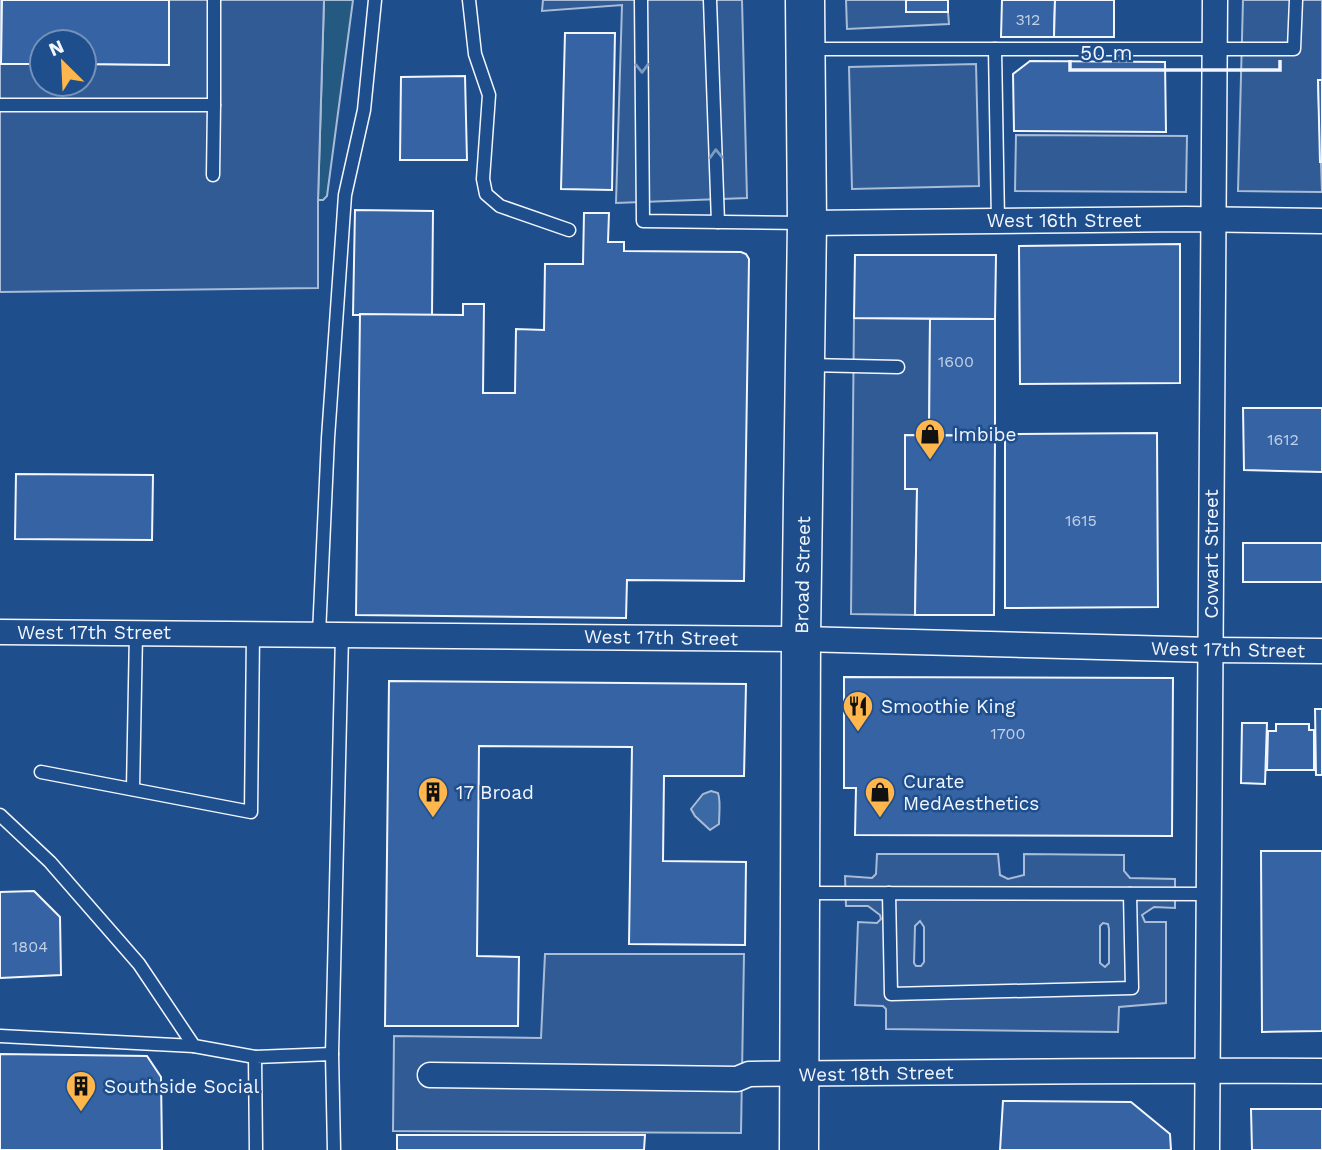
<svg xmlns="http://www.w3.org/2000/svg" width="1322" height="1150" font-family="'Work Sans',sans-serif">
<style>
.green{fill:#245a82;stroke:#a8bbd7;stroke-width:2}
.parking{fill:#305b95;stroke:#a8bbd7;stroke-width:2;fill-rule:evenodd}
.water{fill:#3b69a3;stroke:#a8bbd7;stroke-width:2}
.building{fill:#3563a3;stroke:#f2f6ff;stroke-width:2}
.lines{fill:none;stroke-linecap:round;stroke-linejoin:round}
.lane-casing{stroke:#f2f6ff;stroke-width:15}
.street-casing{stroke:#f2f6ff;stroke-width:27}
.primary-casing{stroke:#f2f6ff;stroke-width:41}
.lane{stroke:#1f4e8c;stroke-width:12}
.street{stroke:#1f4e8c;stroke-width:24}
.primary{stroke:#1f4e8c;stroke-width:38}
.oneway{stroke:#7e9ac0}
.labels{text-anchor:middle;stroke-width:5;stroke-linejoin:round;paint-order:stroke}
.number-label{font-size:16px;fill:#c3d1e8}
.street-label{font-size:19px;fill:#f2f6ff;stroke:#1f4e8c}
.poi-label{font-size:19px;fill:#f2f6ff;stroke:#1f4e8c;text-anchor:start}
</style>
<rect width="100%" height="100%" fill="#1f4e8c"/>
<!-- green -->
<path class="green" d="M324 0H353L327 196 323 200H318Z"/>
<!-- parking -->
<g class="parking">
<path d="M0 0H2L1 64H42V84H84V64L169 65V0H324L318 200V288L0 292Z"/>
<path d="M543 0H742L747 198 616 203 622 5 542 11Z"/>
<path d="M846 0H906V12H948L949 24 847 29Z"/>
<path d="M1243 0H1322V80L1318 81 1322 192 1238 191Z"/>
<path d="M976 64 979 186 852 189 849 67Z"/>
<path d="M1016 135 1187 136 1186 192 1015 191Z"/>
<path d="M854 318 930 319 929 435 905 436V488L917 489 915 615 851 614Z"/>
<path d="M877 854H998L1000 875 1008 879 1024 875V854L1124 855V871L1130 878 1175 879V908L1154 907 1142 915 1145 922H1166V1003L1119 1007 1118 1032 886 1029V1009L883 1006 855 1005 858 922 877 923 881 919 880 915 868 906H846L845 876 872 878 876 874ZM920 921 924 927V962L921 966H916L914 963 915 926ZM1103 923 1108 924 1109 929V963L1105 967 1100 963V926Z"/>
<path d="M545 954H744L741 1133 393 1131 394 1036 541 1038Z"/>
</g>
<!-- water -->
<path class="water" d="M711 791 718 793C721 801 719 815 719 824L710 830 695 816 691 809 703 794Z"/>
<!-- building -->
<g class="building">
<path d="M2 0H169V65L84 64V42H42V64H1Z"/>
<rect x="906" y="0" width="42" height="12"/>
<path d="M1002 0H1055L1054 37H1001Z"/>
<path d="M1055 0H1114V37H1054Z"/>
<path d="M565 33H615L612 190 561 189Z"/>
<path d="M1030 61 1165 62 1166 132 1014 131 1013 74Z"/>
<path d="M465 76 467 160H400L401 77Z"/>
<path d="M1318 80H1322V162H1320Z"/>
<path d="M355 210 433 211 432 315H353Z"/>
<path d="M584 213H609L608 242H624V251L741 252 746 254 749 259 744 581 627 580 626 618 356 615 360 314 463 315V304H484L483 393H515L516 329 544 330 545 264H583Z"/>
<path d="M1180 244V383L1020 384 1019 246Z"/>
<path d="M855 255H996L995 319 854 318Z"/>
<path d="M930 319H995V436L929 435Z"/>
<path d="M1243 408H1322V472L1244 470Z"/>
<path d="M1157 433 1158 607 1005 608V434Z"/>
<path d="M905 435 995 436 994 615H915L917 489H905Z"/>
<path d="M16 474 153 475 152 540 15 539Z"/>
<rect x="1243" y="543" width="79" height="39"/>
<path d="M844 677 1173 678 1172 836 855 835 856 788H844Z"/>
<path d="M389 681 746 684 744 776H664L663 861 746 862 745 945 629 944 632 747 479 746 477 956 519 957 518 1026H385Z"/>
<path d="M1315 709H1322V775H1316Z"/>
<path d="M1242 723H1267L1265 784 1241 783Z"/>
<path d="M1276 724H1309V730H1314V770H1267L1268 731H1276Z"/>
<path d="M1261 851H1322V1031L1262 1032Z"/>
<path d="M34 891 60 917 61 975 0 978V892Z"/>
<path d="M0 1054 147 1056 161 1077 162 1150H0Z"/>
<path d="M1003 1101 1131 1102 1170 1134 1171 1150H1000Z"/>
<path d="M1251 1109H1322V1150H1252Z"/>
<path d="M397 1135H645L644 1150H397Z"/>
</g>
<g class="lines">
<!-- lane casing -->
<g class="lane-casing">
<g id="lane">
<path d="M469 0 475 54 489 95 483 179 486 194 500 206 569 230"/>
<path d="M641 0 643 221 804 223"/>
<path d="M710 0 718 222"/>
<path d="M809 49H1294L1296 0"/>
<path d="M995 49 998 221"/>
<path d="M0 105H214V0"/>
<path d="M213 175 214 105"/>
<path d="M809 365 898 367"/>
<path d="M319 634 328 438 345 195 364 110 375 0"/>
<path d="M41 772 251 812 253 634"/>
<path d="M133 789 136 633"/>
<path d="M0 815 50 862 139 964 194 1046 255 1057"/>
<path d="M804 893 1209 894"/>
<path d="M889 893 891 994 1132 988 1130 894"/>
<path d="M0 1036 194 1046"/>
<path d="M332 1054 342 635"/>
<path d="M256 1150 255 1057 332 1054 334 1150"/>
</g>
</g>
<!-- street casing -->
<g class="street-casing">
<g id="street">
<path d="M807 223 1186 219 1322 221"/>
<path d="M0 632 801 639 1211 650 1322 651"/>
<path d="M430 1075 737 1079 749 1074C940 1072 1131 1070 1322 1071"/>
<path d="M1207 1150 1215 0"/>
</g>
</g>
<!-- primary casing -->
<g class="primary-casing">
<path id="primary" d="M799 1150 801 639 807 223 805 0"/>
</g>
<!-- lane -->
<use href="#lane" class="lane"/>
<!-- street -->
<use href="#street" class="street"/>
<!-- primary -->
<use href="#primary" class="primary"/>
</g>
<!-- one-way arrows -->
<defs><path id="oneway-chevron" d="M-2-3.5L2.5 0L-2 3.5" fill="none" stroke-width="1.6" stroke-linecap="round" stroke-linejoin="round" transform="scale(1.75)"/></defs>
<g class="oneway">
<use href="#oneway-chevron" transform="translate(642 68) rotate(89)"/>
<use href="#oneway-chevron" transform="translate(716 154) rotate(-92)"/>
</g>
<!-- icons -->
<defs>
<g id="shop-pin" transform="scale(1.575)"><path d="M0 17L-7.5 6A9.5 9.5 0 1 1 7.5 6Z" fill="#ffb74d" stroke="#1f4e8c"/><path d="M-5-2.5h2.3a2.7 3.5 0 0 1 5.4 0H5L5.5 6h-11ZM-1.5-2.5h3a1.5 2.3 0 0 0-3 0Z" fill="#111"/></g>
<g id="restaurant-pin" transform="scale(1.575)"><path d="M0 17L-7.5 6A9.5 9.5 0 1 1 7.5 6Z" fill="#ffb74d" stroke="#1f4e8c"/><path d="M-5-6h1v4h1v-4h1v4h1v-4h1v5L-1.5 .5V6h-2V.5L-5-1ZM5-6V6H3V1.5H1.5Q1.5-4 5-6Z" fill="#111"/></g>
<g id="building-pin" transform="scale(1.575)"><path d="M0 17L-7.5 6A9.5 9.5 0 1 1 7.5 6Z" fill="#ffb74d" stroke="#1f4e8c"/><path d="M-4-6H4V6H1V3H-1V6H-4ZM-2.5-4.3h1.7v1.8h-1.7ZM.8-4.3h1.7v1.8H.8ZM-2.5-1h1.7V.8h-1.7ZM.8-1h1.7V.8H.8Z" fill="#111"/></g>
</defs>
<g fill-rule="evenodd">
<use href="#shop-pin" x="930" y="434"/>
<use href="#restaurant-pin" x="858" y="706"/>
<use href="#building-pin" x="433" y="792"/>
<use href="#shop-pin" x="880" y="792"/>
<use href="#building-pin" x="81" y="1086"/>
</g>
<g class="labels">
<!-- number labels -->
<g class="number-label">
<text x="1028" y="25">312</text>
<text x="956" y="367">1600</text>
<text x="1283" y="445">1612</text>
<text x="1081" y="526">1615</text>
<text x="1008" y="739">1700</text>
<text x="30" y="952">1804</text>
</g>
<!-- street labels -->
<g class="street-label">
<text x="1064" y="227">West 16th Street</text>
<text transform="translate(1211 554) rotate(-90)" y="7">Cowart Street</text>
<text transform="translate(802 575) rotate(-89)" y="7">Broad Street</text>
<text x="94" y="639">West 17th Street</text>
<text transform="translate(661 637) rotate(1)" y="7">West 17th Street</text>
<text transform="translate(1228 649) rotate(1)" y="7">West 17th Street</text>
<text transform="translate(876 1073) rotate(-1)" y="7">West 18th Street</text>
</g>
<!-- poi labels -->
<g class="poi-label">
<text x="953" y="441">Imbibe</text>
<text x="881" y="713">Smoothie King</text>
<text x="903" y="788">Curate<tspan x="903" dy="22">MedAesthetics</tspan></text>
<text x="456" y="799">17 Broad</text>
<text x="104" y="1093">Southside Social</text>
</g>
</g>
<!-- north arrow -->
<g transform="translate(63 63) rotate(336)"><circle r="33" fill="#1f4e8c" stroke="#7391ba" stroke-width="2"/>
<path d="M0-5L12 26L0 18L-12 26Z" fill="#ffb74d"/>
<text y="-10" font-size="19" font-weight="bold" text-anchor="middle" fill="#f2f6ff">N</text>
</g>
<!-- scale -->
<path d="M1070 60v10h210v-10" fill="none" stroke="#f2f6ff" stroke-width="3.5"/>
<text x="1080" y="60" font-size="21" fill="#f2f6ff" stroke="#1f4e8c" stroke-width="5" paint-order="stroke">50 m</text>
</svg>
